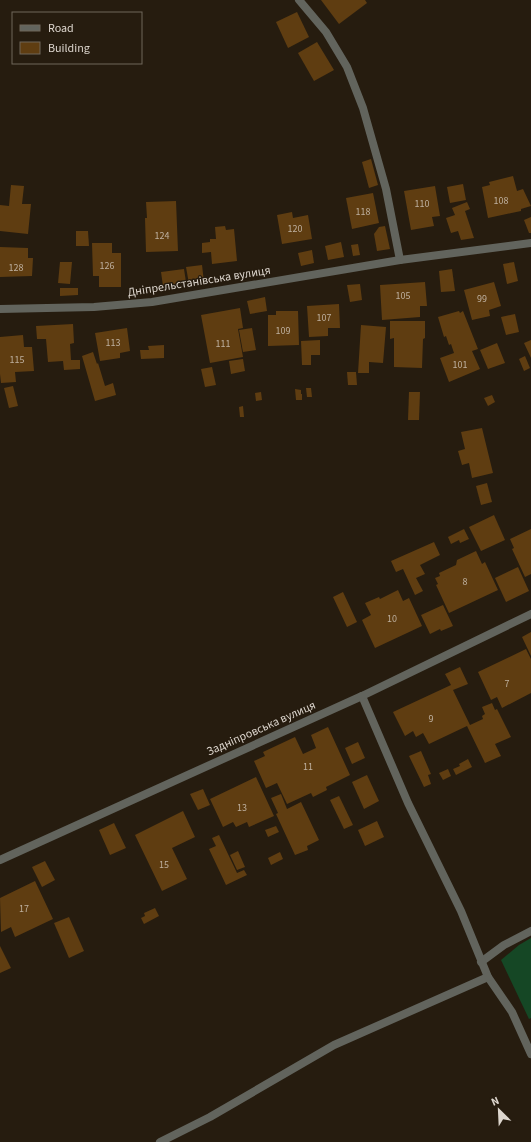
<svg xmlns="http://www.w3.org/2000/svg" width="531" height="1142" font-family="'Source Sans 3',sans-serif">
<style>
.green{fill:#154725}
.building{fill:#5f3d11}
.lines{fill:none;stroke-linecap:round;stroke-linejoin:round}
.lane{stroke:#62645d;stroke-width:8}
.street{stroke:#62645d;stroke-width:8}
.labels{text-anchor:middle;stroke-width:3;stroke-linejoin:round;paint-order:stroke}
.number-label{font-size:10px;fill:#beb09f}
.street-label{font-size:12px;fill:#ddd6ce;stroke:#261c0f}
</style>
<rect width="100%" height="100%" fill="#261c0f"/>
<!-- green -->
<path class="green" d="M531 938V1018L529 1019 501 960 519 945Z"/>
<!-- building -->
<g class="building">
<path d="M321 0H365L367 3 339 24Z"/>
<path d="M297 12 309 37 288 48 276 22Z"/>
<path d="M317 42 334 70 314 81 298 53Z"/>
<path d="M371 159 378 185 369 188 362 162Z"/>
<path d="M513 176 517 191 523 189 531 206 521 209V211L488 218 482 187 490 185 489 182Z"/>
<path d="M463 184 466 200 450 203 447 187Z"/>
<path d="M11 185 24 186 22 204H31L28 234 0 231V205L9 206Z"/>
<path d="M435 186 440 216 432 217 434 226 411 230 404 191Z"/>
<path d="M373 193 379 223 352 229 346 198Z"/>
<path d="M176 201 178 251 146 252 145 218H147L146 202Z"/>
<path d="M467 202 470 209 465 211 474 238 461 240 458 231 451 233 446 218 455 215 452 208Z"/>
<path d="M292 212 293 218 308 215 312 239 282 244 277 215Z"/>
<path d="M531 217V233H529L524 220Z"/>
<path d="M225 226 226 230 234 229 237 261 212 264 211 252 202 253V243L210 242V239H216L215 227Z"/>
<path d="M385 226 390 249 377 251 374 234 379 227Z"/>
<path d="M76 231H88L89 246H76Z"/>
<path d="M341 242 344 257 328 260 325 246Z"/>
<path d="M92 243H112V253H121V287H99V276H93Z"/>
<path d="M358 244 360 255 353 256 351 245Z"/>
<path d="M0 247 28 248V258H33L32 276 0 277Z"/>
<path d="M312 250 314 263 301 266 298 253Z"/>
<path d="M60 262H72L70 284 58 283Z"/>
<path d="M514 262 518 281 507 284 503 264Z"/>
<path d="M202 265 204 282 189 284 186 267Z"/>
<path d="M184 269 186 282 163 286 161 272Z"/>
<path d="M452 269 455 291 441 292 439 271Z"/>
<path d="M425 282 427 306H420V317L382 320 380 285Z"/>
<path d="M494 282 501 306 489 310 490 316 472 320 464 290Z"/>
<path d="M360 284 362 300 350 302 347 285Z"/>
<path d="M60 288H78V295L60 296Z"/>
<path d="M265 297 267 311 250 314 247 301Z"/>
<path d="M339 304 340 328H328V336L309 337 307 306Z"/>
<path d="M240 308 243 328 238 329 243 357 210 363 201 315Z"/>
<path d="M276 311H298L299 345 268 346V315H276Z"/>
<path d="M459 311 460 313 463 311 478 349 472 351 480 369 449 382 440 358 454 353 451 344 449 345 446 336 444 337 438 317Z"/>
<path d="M515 314 519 332 506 335 501 317Z"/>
<path d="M390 321H425V338L423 339 422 368 394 367V338L390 339Z"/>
<path d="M73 324 74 343 70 344 71 360H80V369L64 370 63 361 48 362 46 339H37L36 326Z"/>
<path d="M361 325 386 327 383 363 369 362V373H358Z"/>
<path d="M127 328 130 351 120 353V358L100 361 95 333Z"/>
<path d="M252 328 256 350 243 352 239 330Z"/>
<path d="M23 335 24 347H32L34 371 15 372 16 382 1 383 0 374V337Z"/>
<path d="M320 340V355H311V365H302L301 341Z"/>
<path d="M531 340V358L524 343Z"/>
<path d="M497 343 505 363 488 369 480 350Z"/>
<path d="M164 345V358L141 359 140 350H149L148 346Z"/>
<path d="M93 352 97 364 98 363 105 386 113 383 116 395 95 401 82 356Z"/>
<path d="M525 356 530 368 524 371 519 359Z"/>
<path d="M243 359 245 371 231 374 229 361Z"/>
<path d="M212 367 216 385 205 387 201 369Z"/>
<path d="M347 372H356L357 385H348Z"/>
<path d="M13 386 18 406 9 408 4 388Z"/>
<path d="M306 388H311L312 397H307Z"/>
<path d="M295 389 301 390V394H302V400H296Z"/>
<path d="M261 392 262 400 256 401 255 393Z"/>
<path d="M409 392H420L419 420H408Z"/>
<path d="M492 395 495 402 488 406 484 398Z"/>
<path d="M243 406 244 417H240L239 407Z"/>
<path d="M482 428 493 473 472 478 469 463 462 465 458 451 465 449 461 432Z"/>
<path d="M487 483 492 502 481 505 476 486Z"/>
<path d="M494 515 505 540 481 551 469 527Z"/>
<path d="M464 529 469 539 460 543 459 540 451 544 448 537Z"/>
<path d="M531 529V574L525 577 512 549 514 548 510 539Z"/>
<path d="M434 542 440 555 420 565 425 574 416 578 423 591 415 595 403 569 396 572 391 561Z"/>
<path d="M476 551 482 564 485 562 498 590 449 613 436 585 438 584 435 578 440 576 439 573 456 565 457 560Z"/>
<path d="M518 567 529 591 506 602 495 578Z"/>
<path d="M398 590 403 601 409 598 422 626 375 648 362 620 371 615 365 603 379 597 380 599Z"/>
<path d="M343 592 357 622 347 627 333 597Z"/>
<path d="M443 605 453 626 441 631 440 629 430 634 421 615Z"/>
<path d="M531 632V656L522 637Z"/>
<path d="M526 649 531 659V693L502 708 497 697 491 700 478 672Z"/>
<path d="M460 667 468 684 453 690 470 725 483 719 482 716 485 714 482 707 492 703 495 710 497 709 511 737 495 744 501 756 485 763 467 726 429 744 423 733 416 737 413 731 405 736 393 712 451 685 445 674Z"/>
<path d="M328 727 350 775 326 787 327 790 313 797 311 793 287 804 277 783 266 788 254 761 265 756 263 752 295 737 303 754 316 748 311 735Z"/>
<path d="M358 742 365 758 352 764 345 748Z"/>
<path d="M421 751 431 774 428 775 431 784 424 787 409 756Z"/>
<path d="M468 759 472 767 456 775 453 769 460 766 459 764Z"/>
<path d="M448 769 451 776 443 780 439 773Z"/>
<path d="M367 775 379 801 364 809 352 782Z"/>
<path d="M256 777 274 816 249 827 247 822 236 827 233 822 223 827 210 799Z"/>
<path d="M203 789 210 805 198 810 190 794Z"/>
<path d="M281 794 287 809 301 802 319 840 307 846 308 850 295 855 276 814 278 813 271 798Z"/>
<path d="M339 796 353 825 344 829 330 800Z"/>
<path d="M183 811 195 837 172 848 187 879 162 891 135 835Z"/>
<path d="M377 821 384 837 365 846 358 830Z"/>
<path d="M114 823 126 848 110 855 99 830Z"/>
<path d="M276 826 279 832 268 837 265 830Z"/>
<path d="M219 835 237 873 244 870 247 875 226 885 209 849 216 846 212 838Z"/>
<path d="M238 851 245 867 237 870 230 855Z"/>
<path d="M280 852 283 859 271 865 268 858Z"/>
<path d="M45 861 55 880 42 887 32 867Z"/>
<path d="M35 881 53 919 15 937 11 927 1 932 0 898Z"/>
<path d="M155 908 159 916 144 924 141 918 145 916 144 913Z"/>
<path d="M69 917 84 951 69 958 54 923Z"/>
<path d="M0 946 11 968 0 973Z"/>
</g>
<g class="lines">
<!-- lane -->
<path class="lane" d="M481 962 504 945 531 931"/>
<!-- street -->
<g class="street">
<path d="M299 0 326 32 347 67 363 108 386 189 400 260"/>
<path d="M0 309 94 307 152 302 400 260 531 243"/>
<path d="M362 696 408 803 461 911 488 977 512 1012 531 1054"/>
<path d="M0 860 362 696 531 614"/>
<path d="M160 1142 210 1117 334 1045 488 977"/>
</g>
</g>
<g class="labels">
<!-- number labels -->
<g class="number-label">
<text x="501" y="204">108</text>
<text x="422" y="207">110</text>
<text x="363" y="215">118</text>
<text x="295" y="232">120</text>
<text x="162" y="239">124</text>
<text x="107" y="269">126</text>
<text x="16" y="271">128</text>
<text x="403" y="299">105</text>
<text x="482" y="302">99</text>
<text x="324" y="321">107</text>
<text x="283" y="334">109</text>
<text x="113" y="346">113</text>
<text x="223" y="347">111</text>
<text x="17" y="363">115</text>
<text x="460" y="368">101</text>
<text x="465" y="585">8</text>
<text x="392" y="622">10</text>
<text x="507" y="687">7</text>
<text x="431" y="722">9</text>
<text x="308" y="770">11</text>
<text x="242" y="811">13</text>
<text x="164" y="868">15</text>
<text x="24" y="912">17</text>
</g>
<!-- street labels -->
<g class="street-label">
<text transform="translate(199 281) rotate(-9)" y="4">Дніпрельстанівська вулиця</text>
<text transform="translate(261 728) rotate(-24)" y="4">Задніпровська вулиця</text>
</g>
</g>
<!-- legend -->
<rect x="12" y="12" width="130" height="52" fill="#261c0f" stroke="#6f665b"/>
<rect x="20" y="25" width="20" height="6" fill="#62645d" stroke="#6f665b"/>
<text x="48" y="32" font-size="12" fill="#ddd6ce">Road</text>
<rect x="20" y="42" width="20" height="12" fill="#5f3d11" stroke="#6f665b"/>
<text x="48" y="52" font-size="12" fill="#ddd6ce">Building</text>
<!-- north arrow -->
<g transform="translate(499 1110) rotate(336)" stroke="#261c0f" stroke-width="3" paint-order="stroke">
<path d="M0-3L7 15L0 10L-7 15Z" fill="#ddd6ce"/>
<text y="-6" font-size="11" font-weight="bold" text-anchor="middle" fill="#ddd6ce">N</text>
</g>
</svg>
